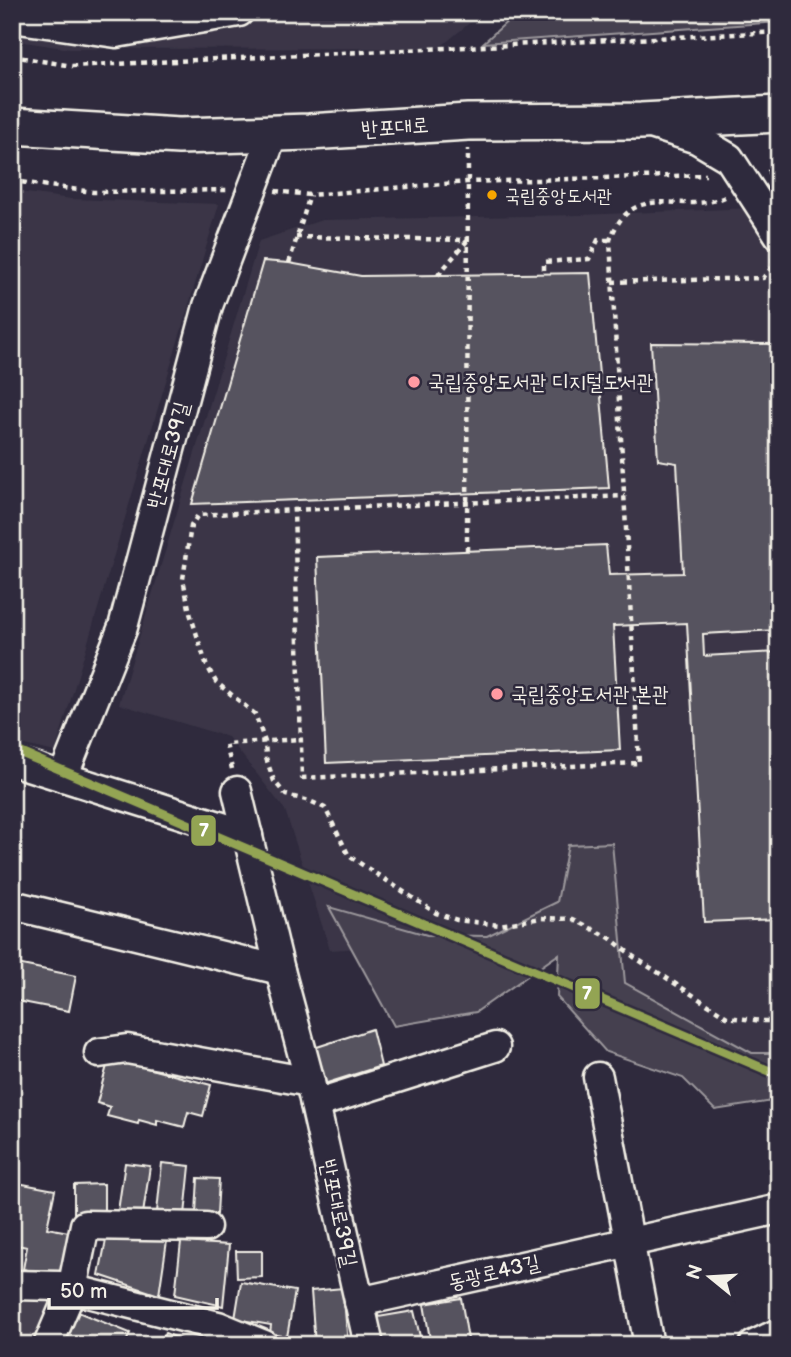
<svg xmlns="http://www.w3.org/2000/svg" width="791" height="1357" font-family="'Balsamiq Sans','Poor Story',sans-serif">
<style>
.built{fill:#3b3647}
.green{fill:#454050;stroke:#9c989c;stroke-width:2}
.building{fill:#56525f;stroke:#f4f1e8;stroke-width:2}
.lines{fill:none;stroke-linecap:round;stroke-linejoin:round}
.minor-casing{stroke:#f4f1e8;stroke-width:33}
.major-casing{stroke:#f4f1e8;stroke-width:40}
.path{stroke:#f4f1e8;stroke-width:4.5;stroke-dasharray:5 5;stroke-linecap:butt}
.minor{stroke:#2f2a3d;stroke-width:28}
.major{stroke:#2f2a3d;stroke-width:35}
.metro-1-casing{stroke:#2f2a3d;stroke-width:14}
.metro-1{stroke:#93a453;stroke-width:9}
.bus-dot{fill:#f7a600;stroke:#2f2a3d;stroke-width:2.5}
.poi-dot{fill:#ff9aa2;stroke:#2f2a3d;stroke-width:2.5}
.labels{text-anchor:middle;stroke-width:5;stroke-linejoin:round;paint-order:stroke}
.bus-label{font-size:19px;fill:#f4f1e8;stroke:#2f2a3d;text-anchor:start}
.street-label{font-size:21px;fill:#f4f1e8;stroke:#2f2a3d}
.poi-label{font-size:21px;fill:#f4f1e8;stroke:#2f2a3d;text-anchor:start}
.line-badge{stroke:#2f2a3d;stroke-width:2.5}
.badge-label{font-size:19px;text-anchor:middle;font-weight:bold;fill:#fff}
</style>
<rect width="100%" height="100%" fill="#2f2a3d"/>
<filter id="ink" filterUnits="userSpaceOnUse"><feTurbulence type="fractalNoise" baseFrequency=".0143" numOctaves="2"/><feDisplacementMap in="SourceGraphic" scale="14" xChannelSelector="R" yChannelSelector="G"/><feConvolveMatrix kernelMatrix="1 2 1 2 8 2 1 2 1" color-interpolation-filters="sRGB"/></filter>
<g filter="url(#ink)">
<!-- built -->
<g class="built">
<path d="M12 12H483L439 48 70 49 12 40Z"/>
<path d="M12 191 71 199 219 204 55 752 12 742Z"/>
<path d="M779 207V1073L614 1017 609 932 330 950 285 810 228 737 119 704 259 241 322 220 580 215Z"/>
</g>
<!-- green -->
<g class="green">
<path d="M518 12H779V22L483 43Z"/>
<path d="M612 843 625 983 752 1053H779V1100L715 1110 683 1078 606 1052 557 997 559 954 476 1012 394 1026 329 907 427 935 487 936 557 902 568 845Z"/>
<path d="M55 1292 33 1345 12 1337V1294Z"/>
</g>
<!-- building -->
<g class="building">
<path d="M77 12H143L142 20Z"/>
<path d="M263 261 289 263 361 276 590 273 609 488 192 504Z"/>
<path d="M651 343 779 344V630L703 634 704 656 779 652V919L704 922 687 623 613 626 620 750 326 763 317 557 606 545 609 575 683 573 677 463 658 460Z"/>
<path d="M12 963 76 976 69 1011 12 1000Z"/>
<path d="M372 1029 381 1066 324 1084 314 1048Z"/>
<path d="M109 1058 211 1085 203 1116 188 1112 184 1127 157 1120V1125L139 1120 138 1124 107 1116 110 1107 97 1103Z"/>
<path d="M125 1163 150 1166 143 1214 118 1211Z"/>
<path d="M162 1163 190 1166 185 1215 157 1212Z"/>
<path d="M198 1178 219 1179 217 1214 196 1213Z"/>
<path d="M12 1182 55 1190 47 1228 69 1232 60 1276 23 1269 27 1247 12 1244Z"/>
<path d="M104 1184V1214H74V1185Z"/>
<path d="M168 1234 159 1295 99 1275 107 1235Z"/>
<path d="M181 1242 229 1245 223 1306 175 1295Z"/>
<path d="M236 1251H262V1277L237 1278Z"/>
<path d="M241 1282 295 1291 287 1337 270 1334 271 1325 235 1319Z"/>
<path d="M343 1288 348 1345H315L311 1291Z"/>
<path d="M461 1298 469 1345H431L424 1304Z"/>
<path d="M414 1311 422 1345H382L378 1317Z"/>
<path d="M78 1312 130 1333 125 1345H65Z"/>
<path d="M165 1333 194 1345H160Z"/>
</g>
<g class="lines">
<!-- minor casing -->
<g class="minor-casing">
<g id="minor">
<path d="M12 18 116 33 239 12"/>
<path d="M654 125 697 139 729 158 779 235"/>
<path d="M12 761 248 835"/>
<path d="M63 777 123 627 208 306 273 134"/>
<path d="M237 791 280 970 310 1082 369 1345"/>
<path d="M12 905 280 970"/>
<path d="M99 1053 127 1049 310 1082"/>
<path d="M598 1077 649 1345"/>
<path d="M315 1104 495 1047"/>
<path d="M12 1285 60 1286 218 1326 264 1345"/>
<path d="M359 1302 779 1209"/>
<path d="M48 1345 72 1289 85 1225 206 1227"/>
<path d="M754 1345 779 1333"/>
</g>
</g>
<!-- major casing -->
<g class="major-casing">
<path id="major" d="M12 126 179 136 309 132 468 122 641 121 779 114"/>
</g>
<!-- path -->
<g class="path">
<path d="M12 56 72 66 779 32"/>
<path d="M767 172 779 171"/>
<path d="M12 181 93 192 228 190"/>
<path d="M275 191 310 195 467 182 706 175"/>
<path d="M725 197C680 216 633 178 610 240L639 763 302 778 294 510 198 515 191 526 183 579 190 613 206 664 216 682 255 714 265 742 266 758 274 781 286 795 310 801 325 808 349 856 436 913 457 920 500 925 541 918 573 919 610 938 634 957 727 1017 763 1021H779"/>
<path d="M296 237 468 240"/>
<path d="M289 263 310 195"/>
<path d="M544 270V262L589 259 598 240H610"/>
<path d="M438 275 467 241"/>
<path d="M612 282 763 278 773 266V256"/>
<path d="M294 510 625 496"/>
<path d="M467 551 468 149"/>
<path d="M232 769 226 744 300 739"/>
</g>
<!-- minor -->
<use href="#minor" class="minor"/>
<!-- major -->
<use href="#major" class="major"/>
<!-- metro-1 casing -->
<g class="metro-1-casing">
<path id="metro-1" d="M12 749 779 1075"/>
</g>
<!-- metro-1 -->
<use href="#metro-1" class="metro-1"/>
</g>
</g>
<!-- markers -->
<circle class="bus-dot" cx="492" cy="195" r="6"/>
<g class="poi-dot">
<circle cx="414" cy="382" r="7"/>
<circle cx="497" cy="694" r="7"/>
</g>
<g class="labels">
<!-- bus labels -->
<g class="bus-label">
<text x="505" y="202">국립중앙도서관</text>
</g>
<!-- street labels -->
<g class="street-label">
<text transform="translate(395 127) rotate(-4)" y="7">반포대로</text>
<text transform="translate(168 455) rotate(-75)" y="7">반포대로39길</text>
<text transform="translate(339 1213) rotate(78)" y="7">반포대로39길</text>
<text transform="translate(494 1272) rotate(-13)" y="7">동광로43길</text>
</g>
<!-- poi labels -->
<g class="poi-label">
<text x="428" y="389">국립중앙도서관 디지털도서관</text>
<text x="511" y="701">국립중앙도서관 본관</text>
</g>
</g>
<g class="line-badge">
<rect x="190" y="814" width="27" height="33" rx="7" fill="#93a453"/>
<rect x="574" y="977" width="27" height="33" rx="7" fill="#93a453"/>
</g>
<g class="badge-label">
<text x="204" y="837">7</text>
<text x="587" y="1000">7</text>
</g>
<!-- margin -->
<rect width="791" height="1357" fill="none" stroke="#2f2a3d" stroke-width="42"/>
<rect x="21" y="21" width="749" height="1315" fill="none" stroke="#f4f1e8" stroke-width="2.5" filter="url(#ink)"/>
<!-- north arrow -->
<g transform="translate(710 1277) rotate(288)" stroke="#2f2a3d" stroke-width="5" paint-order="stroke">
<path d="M0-5L12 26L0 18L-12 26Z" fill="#f4f1e8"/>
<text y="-10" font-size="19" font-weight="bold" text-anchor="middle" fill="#f4f1e8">N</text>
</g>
<!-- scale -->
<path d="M49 1298v10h168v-10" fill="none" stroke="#f4f1e8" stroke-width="3.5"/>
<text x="60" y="1298" font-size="21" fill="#f4f1e8" stroke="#2f2a3d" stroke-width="5" paint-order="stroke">50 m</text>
</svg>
